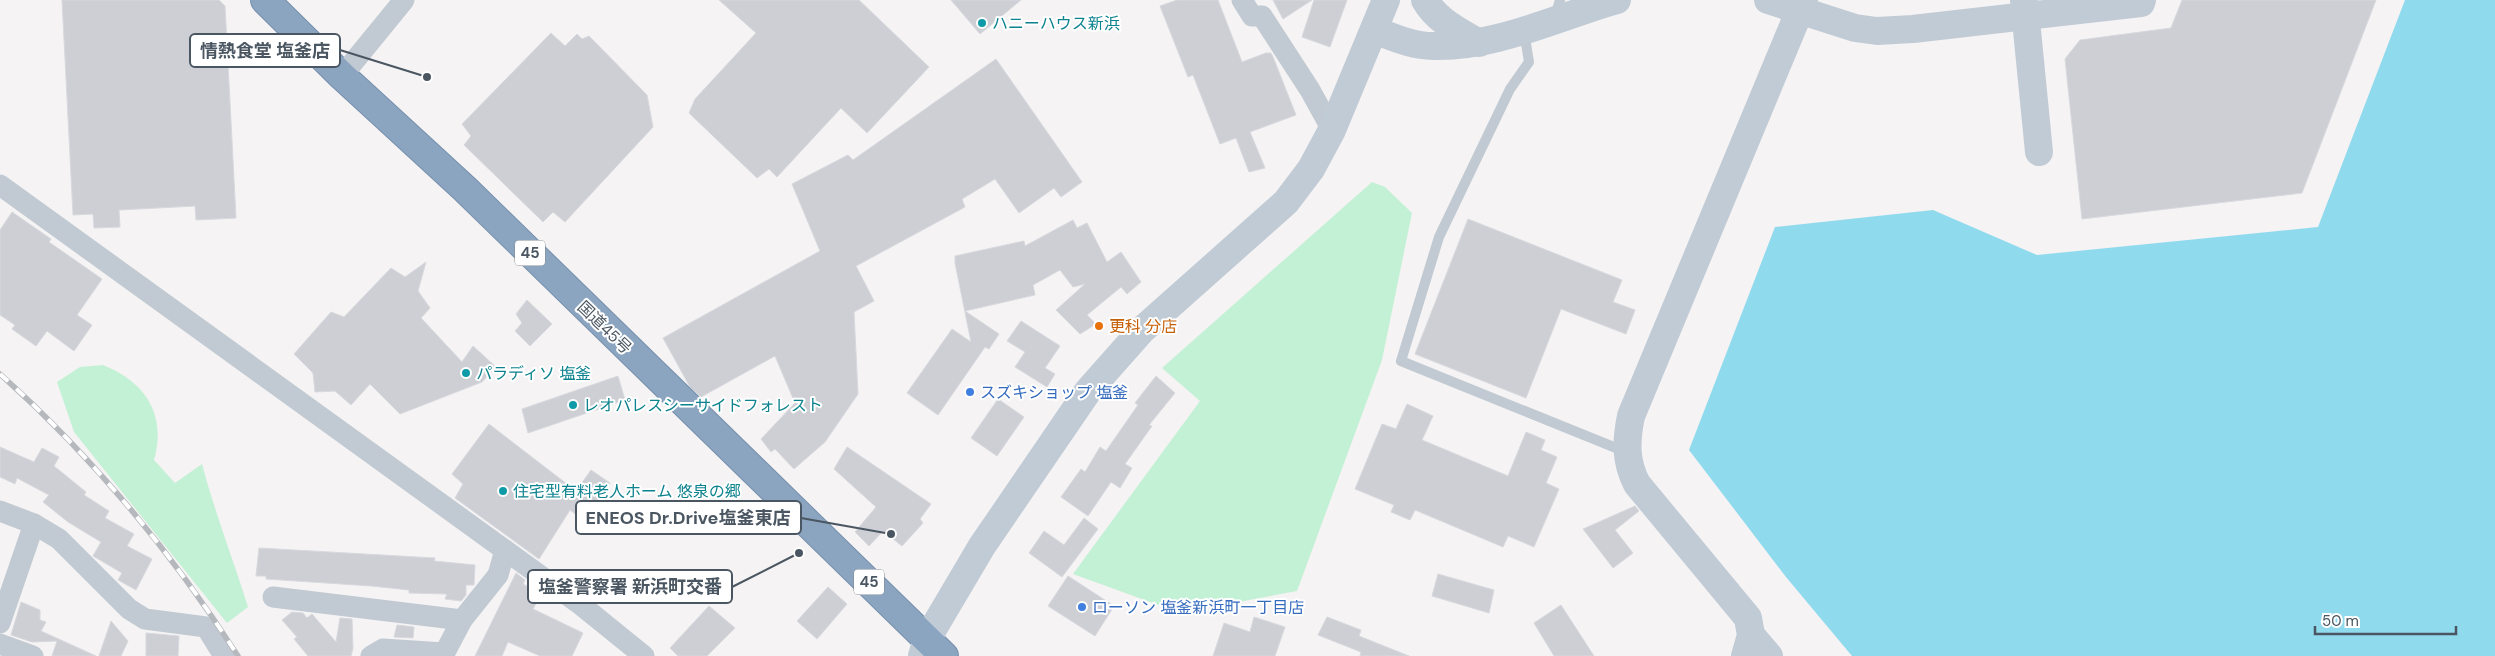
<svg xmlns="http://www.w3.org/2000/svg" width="2495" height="656" font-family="'DM Sans','Noto Sans JP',sans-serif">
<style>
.green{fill:#c3f1d5}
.water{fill:#90daee}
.building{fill:#cdcfd5;stroke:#d7d9de}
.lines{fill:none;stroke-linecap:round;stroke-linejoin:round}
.highway-casing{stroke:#7690ad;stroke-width:30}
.lane{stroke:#c1cad2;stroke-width:10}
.street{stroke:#c1cad2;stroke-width:21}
.secondary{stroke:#c1cbd6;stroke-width:28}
.highway{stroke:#8ba5c1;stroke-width:28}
.rail-casing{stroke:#b5b8bd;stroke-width:5.5}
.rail{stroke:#fff;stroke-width:4;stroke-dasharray:11;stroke-linecap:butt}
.culture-dot{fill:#0f9aa8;stroke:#fff;stroke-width:2}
.food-dot{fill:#e8710a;stroke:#fff;stroke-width:2}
.shop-dot{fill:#3f7fe0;stroke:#fff;stroke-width:2}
.labels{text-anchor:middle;stroke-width:4;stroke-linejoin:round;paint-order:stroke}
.shield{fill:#fff;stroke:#808990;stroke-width:1}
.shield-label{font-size:15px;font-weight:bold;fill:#4a5661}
.culture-label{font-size:16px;fill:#0d838f;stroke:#fff;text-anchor:start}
.food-label{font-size:16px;fill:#c56008;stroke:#fff;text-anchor:start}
.street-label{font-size:16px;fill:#4a5661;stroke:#fff}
.shop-label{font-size:16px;fill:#366cbe;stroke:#fff;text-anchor:start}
.leader{fill:none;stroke:#4a5661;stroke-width:2}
.callout-dot{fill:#4a5661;stroke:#fff;stroke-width:2}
.callout{fill:#fff;stroke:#4a5661;stroke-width:2}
.callout-label{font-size:18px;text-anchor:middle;font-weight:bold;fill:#4a5661}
</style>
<rect width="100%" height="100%" fill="#f5f3f3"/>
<!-- green -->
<g class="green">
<path d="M1372 182 1385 187 1412 213 1382 360 1297 591 1206 608 1161 606 1073 574 1200 401 1162 368Z"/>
<path d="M103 365C145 382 167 414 154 460L175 483 202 464C215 513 233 559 248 607L227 623 74 432 57 382 80 367Z"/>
</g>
<!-- water -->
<path class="water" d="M2405 0H2495V656H1852L1786 577 1689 450 1775 227 1933 210 2037 255 2318 227Z"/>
<!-- building -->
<g class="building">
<path d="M62 0H219L225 6 236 218 196 220 195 206 119 210 120 227 94 228 93 214 73 215Z"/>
<path d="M719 0H859L929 67 867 133 841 108 777 177 769 169 757 178 689 113 695 99 756 33Z"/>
<path d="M951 0H1021L980 34Z"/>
<path d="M1177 0H1218L1242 62 1266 53H1271L1273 57 1296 115 1250 132 1265 168 1249 172 1236 138 1220 144 1193 75 1188 77 1160 6Z"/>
<path d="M1273 0H1312L1283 19Z"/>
<path d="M1314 0H1347L1330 47 1302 37Z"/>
<path d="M2182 0H2376L2302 193 2082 219 2065 59 2080 40 2171 28Z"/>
<path d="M551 33 565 46 577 34 582 39 589 36 647 95 653 127 565 222 553 212 543 222 464 145 471 136 462 124Z"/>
<path d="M996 59 1082 182 1061 197 1054 188 1019 213 995 179 962 199 965 207 856 266 874 301 854 312 858 394 825 442 794 469 775 449 771 452 761 439 795 403 775 356 701 397 690 387 663 338 820 251 792 184 848 155 853 160Z"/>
<path d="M12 212 51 239 49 242 102 279 77 315 92 325 74 351 47 331 36 346 12 329 15 325 0 315V230Z"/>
<path d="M1468 219 1622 280 1613 302 1635 310 1626 334 1561 309 1526 398 1415 354Z"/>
<path d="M1073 220 1077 228 1087 223 1107 262 1121 252 1141 282 1127 294 1121 287 1087 315 1096 324 1080 334 1056 310 1085 284 1073 287 1060 270 1033 285 1035 295 965 311 999 334 989 349 985 347 938 415 907 393 952 329 971 342 955 263V256L1024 241 1025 246Z"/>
<path d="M426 262 418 291 430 308 421 318 462 362 473 346 496 367 482 382 400 414 370 384 351 405 335 391 315 392 313 373 294 354 331 312 344 317 391 268 405 277Z"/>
<path d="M527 300 552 324 530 346 515 331 522 323 516 314Z"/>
<path d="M1021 321 1060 346 1045 368 1055 374 1047 387 1015 367 1025 352 1007 341Z"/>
<path d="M618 376 625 400 528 433 522 409Z"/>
<path d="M1156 376 1175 393 1149 425 1152 426 1125 464 1132 468 1120 488 1111 482 1088 516 1061 497 1081 469 1085 472 1100 447 1106 451 1138 405 1135 403Z"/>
<path d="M998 399 1024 417 997 456 971 438Z"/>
<path d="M1407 404 1433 416 1422 440 1508 476 1526 432 1545 440 1541 450 1557 457 1546 483 1559 489 1534 547 1508 536 1503 547 1415 510 1410 520 1391 512 1394 505 1355 489 1382 424 1396 429Z"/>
<path d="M489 424 576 491 591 470 610 483 586 522 570 510 539 559 455 498 463 484 452 474Z"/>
<path d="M0 447 34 462 42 448 59 457 54 466 86 492 84 495 109 511 105 518 134 534 127 546 152 559 136 590 118 580 122 573 93 556 101 542 68 522 43 502 49 495 17 478 15 484 0 477Z"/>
<path d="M847 447 931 504 920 519 923 523 902 546 883 531 869 546 855 532 876 507 834 469Z"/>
<path d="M1635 506 1639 511 1615 530 1633 553 1613 568 1583 529Z"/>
<path d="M1084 518 1098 529 1062 577 1029 553 1044 531 1064 545Z"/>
<path d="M259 548 435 558 434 561 475 565 474 585H466V595L461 601 445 599 447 594 409 593V590L371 586 266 579V576H256Z"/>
<path d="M516 573 525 580 523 584 541 594 533 609 583 633 572 656H540L508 642 502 656H475Z"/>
<path d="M1438 574 1494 590 1489 613 1432 596Z"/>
<path d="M1068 576 1114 606 1095 636 1048 606Z"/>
<path d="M828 587 847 604 817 639 797 621Z"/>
<path d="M21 602 40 610V620L46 622 41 631 96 656H52L57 641 32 642 11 635Z"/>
<path d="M1561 605 1594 656H1554L1534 623Z"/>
<path d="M709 606 735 628 707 656H678L670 648Z"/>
<path d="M292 612 303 613 307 618 312 614 336 642 340 618 352 619 353 648 351 656H308L294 639 297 637 282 620Z"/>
<path d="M1254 617 1285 627 1275 656H1213L1224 623 1250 632Z"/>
<path d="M1327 617 1361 630 1359 636 1409 656H1360L1361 652 1318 635Z"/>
<path d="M111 621 128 641 121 656H99Z"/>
<path d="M397 625 414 627 413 638 394 637Z"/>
<path d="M146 633 179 636 178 656H146Z"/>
</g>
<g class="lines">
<!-- highway casing -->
<g class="highway-casing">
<path id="highway" d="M265 0 342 76 465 189 944 656"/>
</g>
<!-- lane -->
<g class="lane">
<path d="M1555 16 1560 0"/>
<path d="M1524 31 1529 62 1510 89 1439 237 1401 361 1626 452"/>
</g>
<!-- street -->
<g class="street">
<path d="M1242 0 1252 16H1262L1310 90 1332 130"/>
<path d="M342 76 404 0"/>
<path d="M0 185 581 605 644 656"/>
<path d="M0 511 34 524 59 539 129 609 145 619 206 627 224 656"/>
<path d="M273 597 462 620"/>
<path d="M0 623 34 524"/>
<path d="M0 644 33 656"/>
<path d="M371 656 383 649 444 653"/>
<path d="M443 656 462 620 498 575 505 550"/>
</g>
<!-- secondary -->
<g class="secondary">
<path d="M1425 0C1437 21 1459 31 1479 43"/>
<path d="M1768 0 1855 28 1877 31 1913 29 2141 3 2142 0"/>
<path d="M2024 0 2039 152"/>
<path d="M1374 30C1393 37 1412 46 1433 46 1495 48 1557 17 1617 0"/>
<path d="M1751 635 1769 656"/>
<path d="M922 656 927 639 982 546 1088 391 1142 330 1286 202 1311 169 1332 130 1386 0"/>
<path d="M1745 656 1751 635 1748 618 1637 484C1625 461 1626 441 1631 416L1804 0"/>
</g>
<!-- highway -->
<use href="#highway" class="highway"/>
<!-- rail casing -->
<g class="rail-casing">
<path id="rail" d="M0 374C92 456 172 553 238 656"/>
</g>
<!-- rail -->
<use href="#rail" class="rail"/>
</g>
<!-- markers -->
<g class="culture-dot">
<circle cx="982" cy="23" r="5"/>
<circle cx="466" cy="373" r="5"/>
<circle cx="573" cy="405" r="5"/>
<circle cx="503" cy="491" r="5"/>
</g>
<circle class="food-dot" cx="1099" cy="326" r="5"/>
<g class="shop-dot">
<circle cx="970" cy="392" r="5"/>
<circle cx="1082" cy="607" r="5"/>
</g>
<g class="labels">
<!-- shield labels -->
<g class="shield">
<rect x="515" y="240.5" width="30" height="25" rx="4"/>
<rect x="854" y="569.5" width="30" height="25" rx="4"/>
</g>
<g class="shield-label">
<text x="530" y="258">45</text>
<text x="869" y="587">45</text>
</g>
<!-- culture labels -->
<g class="culture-label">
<text x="992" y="29">ハニーハウス新浜</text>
<text x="476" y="379">パラディソ 塩釜</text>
<text x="583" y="411">レオパレスシーサイドフォレスト</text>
<text x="513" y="497">住宅型有料老人ホーム 悠泉の郷</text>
</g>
<!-- food labels -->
<g class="food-label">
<text x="1109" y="332">更科 分店</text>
</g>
<!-- street labels -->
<g class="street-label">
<text transform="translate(605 327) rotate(44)" y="6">国道45号</text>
</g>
<!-- shop labels -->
<g class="shop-label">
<text x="980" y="398">スズキショップ 塩釜</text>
<text x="1092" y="613">ローソン 塩釜新浜町一丁目店</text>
</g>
</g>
<!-- callouts -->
<path class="leader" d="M427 77L340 50M891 534L801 518M799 553L732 587"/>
<g class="callout-dot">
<circle cx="427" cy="77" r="5"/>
<circle cx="891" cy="534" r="5"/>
<circle cx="799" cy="553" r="5"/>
</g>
<g class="callout">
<rect x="190" y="34" width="150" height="33" rx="5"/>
<rect x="576" y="501" width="225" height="33" rx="5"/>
<rect x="528" y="570" width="204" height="33" rx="5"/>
</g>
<g class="callout-label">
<text x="265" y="57">情熱食堂 塩釜店</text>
<text x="688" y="524">ENEOS Dr.Drive塩釜東店</text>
<text x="630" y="593">塩釜警察署 新浜町交番</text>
</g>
<!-- scale -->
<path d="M2315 626v8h141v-8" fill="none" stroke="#4a5661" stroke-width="2.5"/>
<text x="2322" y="626" font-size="15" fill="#4a5661" stroke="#ffffff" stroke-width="4" paint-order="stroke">50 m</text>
</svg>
